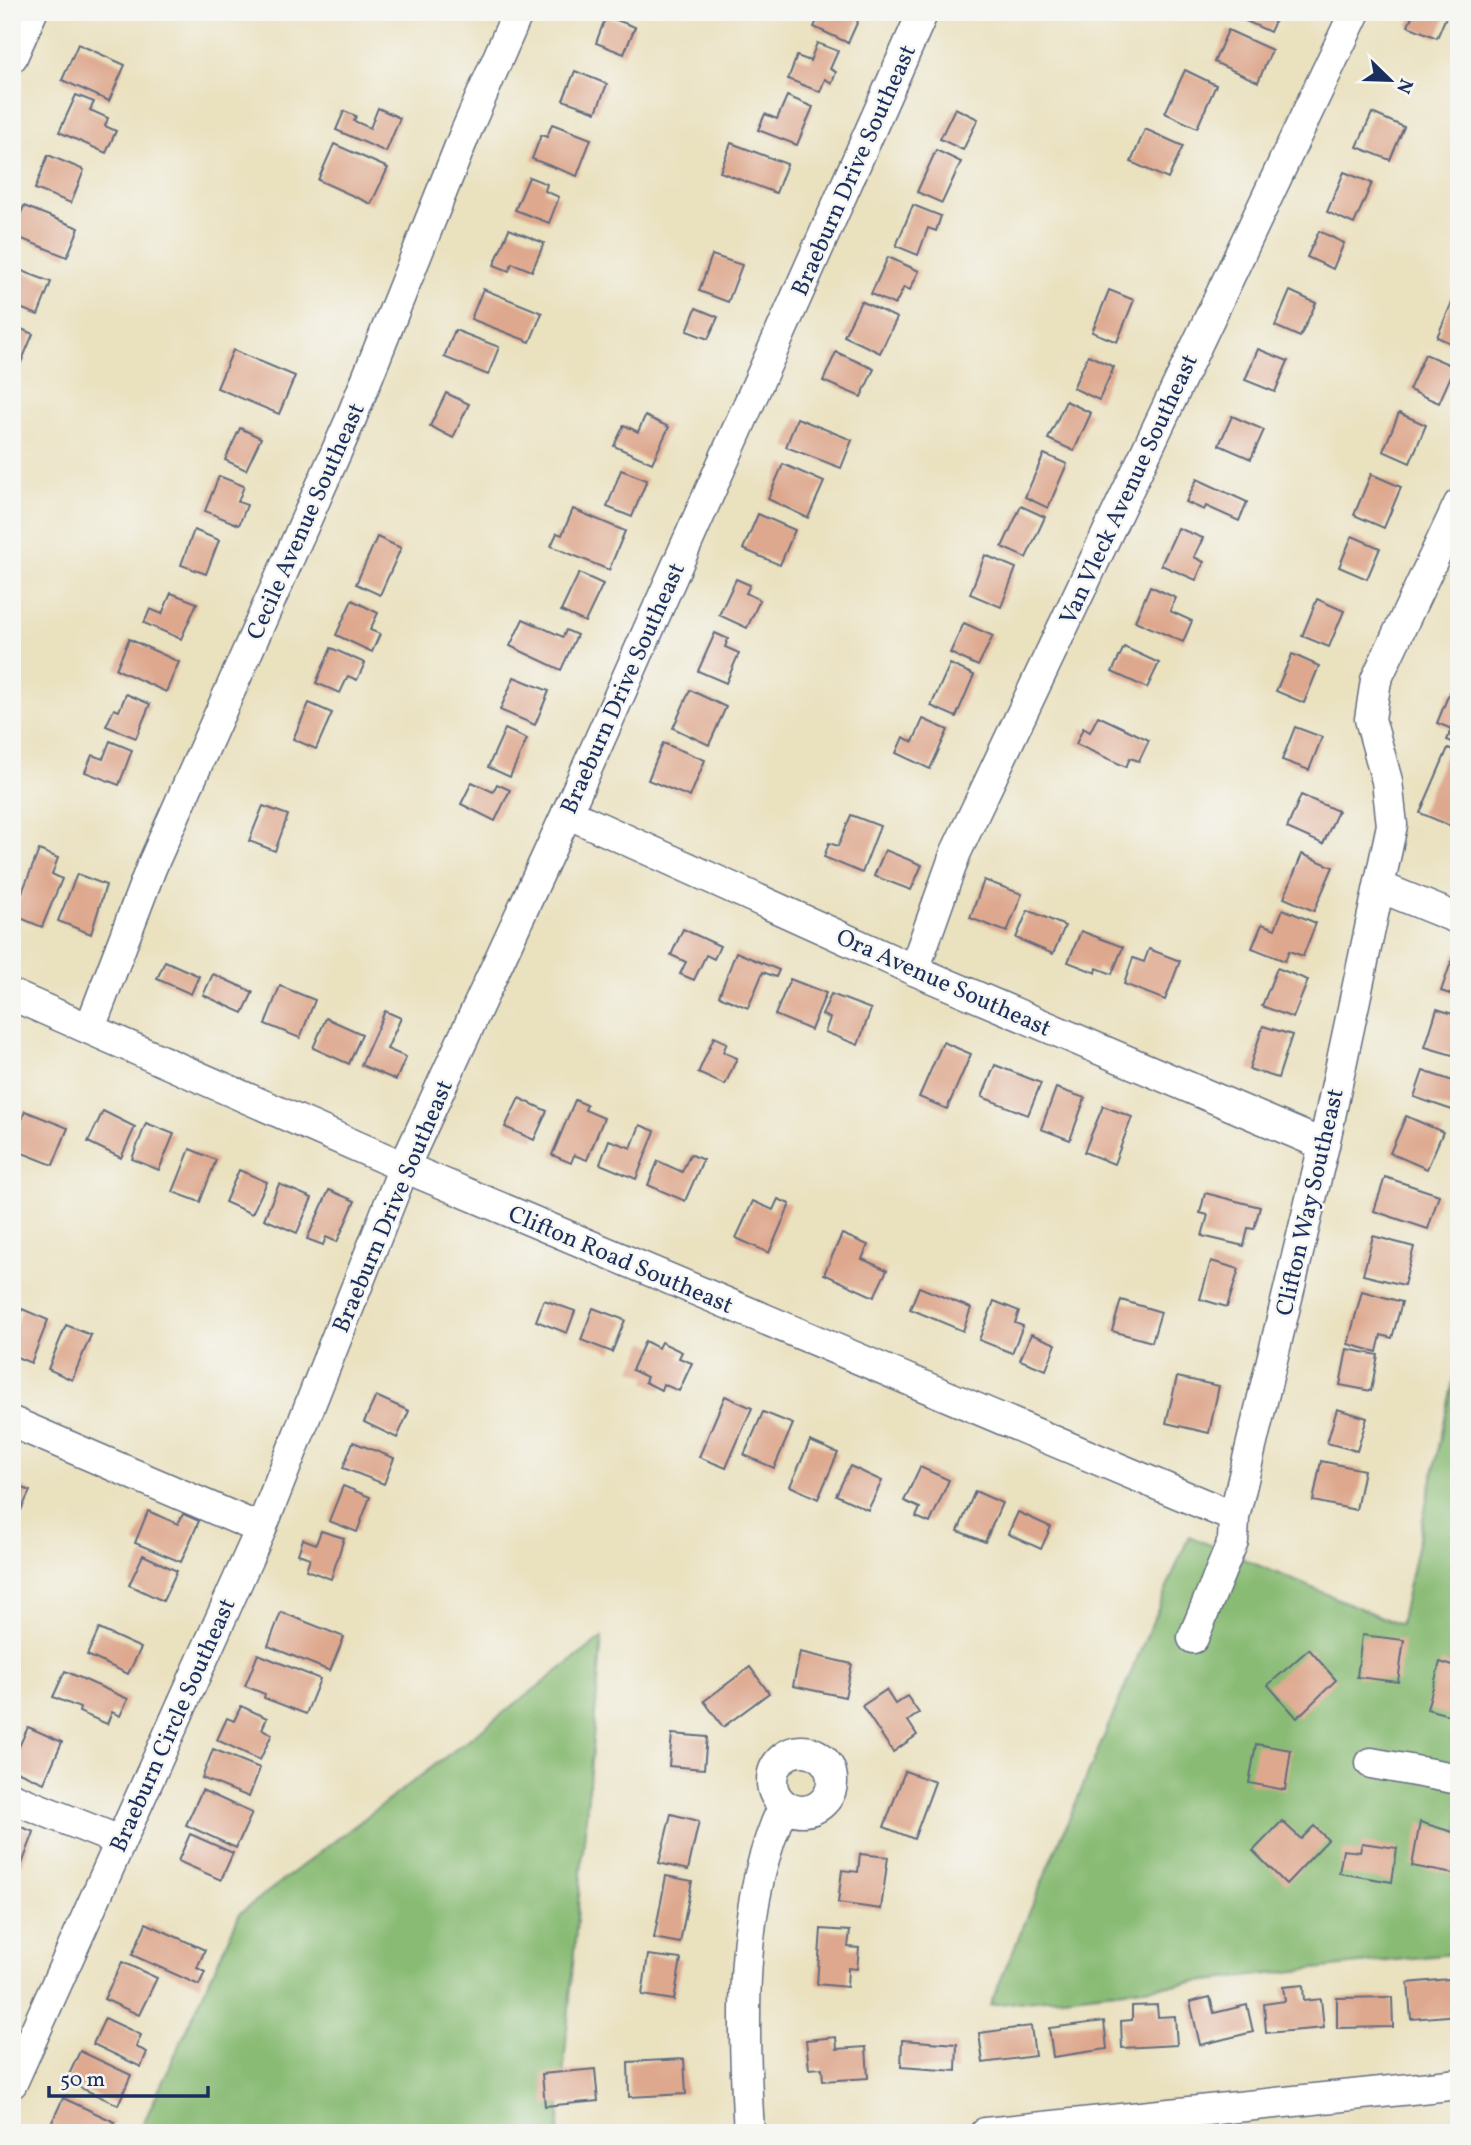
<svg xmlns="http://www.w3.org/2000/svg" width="1471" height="2145" font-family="Vollkorn,serif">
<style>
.forest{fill:#89bb74;stroke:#527569;stroke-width:2}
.building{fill:#dea88e}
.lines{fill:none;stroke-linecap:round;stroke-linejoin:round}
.minor-casing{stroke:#636d80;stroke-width:33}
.minor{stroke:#fff;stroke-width:30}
.labels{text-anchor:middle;stroke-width:5;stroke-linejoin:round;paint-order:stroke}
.street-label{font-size:24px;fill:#1b2f5e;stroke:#f6f6f2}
</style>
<rect width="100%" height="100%" fill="#f6f6f2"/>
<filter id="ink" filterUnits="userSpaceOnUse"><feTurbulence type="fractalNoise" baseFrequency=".0143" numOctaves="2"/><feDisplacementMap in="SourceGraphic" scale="14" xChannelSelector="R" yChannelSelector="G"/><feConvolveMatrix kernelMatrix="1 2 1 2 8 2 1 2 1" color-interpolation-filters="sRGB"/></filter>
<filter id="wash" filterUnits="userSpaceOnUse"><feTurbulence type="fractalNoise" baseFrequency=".00686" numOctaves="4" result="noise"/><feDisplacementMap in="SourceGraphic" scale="28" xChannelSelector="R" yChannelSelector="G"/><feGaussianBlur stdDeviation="1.57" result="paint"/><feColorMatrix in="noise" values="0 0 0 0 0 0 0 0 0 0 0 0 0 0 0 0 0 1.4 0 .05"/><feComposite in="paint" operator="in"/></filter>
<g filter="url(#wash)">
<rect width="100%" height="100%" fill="#eae1bf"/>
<!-- forest -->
<g class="forest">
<path d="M1459 1354V1953L990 2005 1189 1536 1400 1625Z"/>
<path d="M602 1638 558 2133H139L240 1913Z"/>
</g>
<g id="blocks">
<!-- building -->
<g class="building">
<path d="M821 12H862L848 43 814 27Z"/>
<path d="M1250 12H1279L1270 32 1246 21Z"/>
<path d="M1414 12H1448L1437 38 1408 26Z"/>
<path d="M606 16 635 27 624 54 596 43Z"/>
<path d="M1228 30 1272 50 1258 82 1214 62Z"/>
<path d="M817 43 838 51 830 69 836 72 832 83 825 79 820 92 788 79 797 56 810 61Z"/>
<path d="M78 44 125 65 109 101 62 80Z"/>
<path d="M1185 70 1216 85 1197 128 1165 113Z"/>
<path d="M575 71 607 84 596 112 563 100Z"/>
<path d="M76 95 94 102 90 110 108 118 105 126 116 131 106 153 59 132Z"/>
<path d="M787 96 813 107 797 145 758 130 765 114 777 119Z"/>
<path d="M378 108 400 118 386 152 336 130 344 111 356 116 354 121 370 128Z"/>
<path d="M955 108 978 119 963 150 940 139Z"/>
<path d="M1372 113 1404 127 1390 160 1357 147Z"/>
<path d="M552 124 591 139 577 176 532 159 541 135 547 137Z"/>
<path d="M1145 129 1183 146 1168 179 1131 162Z"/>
<path d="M731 143 787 164 776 193 720 172Z"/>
<path d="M334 144 388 168 371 204 318 180Z"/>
<path d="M936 150 961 162 942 203 917 192Z"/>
<path d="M48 155 84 170 71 203 35 189Z"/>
<path d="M1344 172 1372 183 1354 224 1327 212Z"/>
<path d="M529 177 547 184 545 191 559 197 549 223 515 210Z"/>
<path d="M913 205 941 216 936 231 928 228 918 255 896 246Z"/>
<path d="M24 206 79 228 67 257 12 235Z"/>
<path d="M509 229 544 243 532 271 512 263 509 271 494 265Z"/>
<path d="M1319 231 1344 243 1333 269 1307 257Z"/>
<path d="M712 255 742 265 728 302 699 291Z"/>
<path d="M888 257 919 271 910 290 904 287 895 305 871 294Z"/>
<path d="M12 267 51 282 38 315 12 305Z"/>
<path d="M483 289 542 313 530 342 471 319Z"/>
<path d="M1109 290 1134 300 1117 342 1092 332Z"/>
<path d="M1290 291 1316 303 1300 337 1275 326Z"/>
<path d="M1456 293 1459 295V347L1437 337Z"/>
<path d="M861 301 897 318 880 353 844 336Z"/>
<path d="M696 308 718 317 708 339 687 331Z"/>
<path d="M12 325 33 334 18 370 12 367Z"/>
<path d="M455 330 499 347 488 375 444 357Z"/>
<path d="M1258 349 1288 361 1275 392 1245 380Z"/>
<path d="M233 350 295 376 279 414 217 388Z"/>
<path d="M836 352 874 369 861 397 823 381Z"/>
<path d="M1425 354 1455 367 1439 403 1409 390Z"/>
<path d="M1088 355 1114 367 1099 400 1073 388Z"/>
<path d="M446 393 469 404 453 438 430 426Z"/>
<path d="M1066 401 1091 413 1074 451 1048 439Z"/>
<path d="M1399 413 1426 425 1410 463 1383 451Z"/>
<path d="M645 416 669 427 652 463 614 446 624 425 638 432Z"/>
<path d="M1232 416 1264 430 1251 459 1219 445Z"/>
<path d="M797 418 852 440 841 468 786 447Z"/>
<path d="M240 428 261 438 246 470 225 460Z"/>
<path d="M1044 454 1067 464 1048 508 1025 497Z"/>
<path d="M783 464 824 482 808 518 768 499Z"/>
<path d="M621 470 647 480 632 517 607 507Z"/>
<path d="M1371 474 1401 487 1384 528 1354 515Z"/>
<path d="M219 476 244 486 238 502 247 505 239 525 205 511Z"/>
<path d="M1197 479 1247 502 1239 521 1206 506 1204 510 1186 502Z"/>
<path d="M1021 506 1045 517 1026 558 1002 547Z"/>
<path d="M573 509 625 531 609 570 551 546 557 533 562 535Z"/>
<path d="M758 514 795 530 780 565 743 549Z"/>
<path d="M1178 528 1203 538 1194 557 1204 562 1196 580 1161 565Z"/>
<path d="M194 530 219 540 206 574 181 565Z"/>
<path d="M1352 536 1380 548 1367 579 1339 567Z"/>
<path d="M377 537 401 548 380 595 356 584Z"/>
<path d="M985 555 1016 568 1001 607 970 594Z"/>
<path d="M579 573 603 584 585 622 561 611Z"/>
<path d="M736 579 750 585 746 593 760 600 747 628 719 615Z"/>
<path d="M1150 586 1176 598 1170 611 1192 621 1183 642 1135 621Z"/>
<path d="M171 593 197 603 181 639 144 623 150 609 162 614Z"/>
<path d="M1317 599 1344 611 1329 647 1302 636Z"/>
<path d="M352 600 378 613 370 630 380 634 372 652 336 635Z"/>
<path d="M523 619 563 637 566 630 577 635 561 670 510 646Z"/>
<path d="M964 623 993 636 978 666 950 653Z"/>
<path d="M715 633 728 639 725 647 739 653 726 683 698 671Z"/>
<path d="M129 639 179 662 166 692 116 669Z"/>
<path d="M1124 647 1159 663 1147 688 1112 672Z"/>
<path d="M331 648 365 663 357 680 348 676 340 693 316 683Z"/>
<path d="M1292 654 1319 666 1304 703 1276 691Z"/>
<path d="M950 664 974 675 956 717 931 706Z"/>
<path d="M514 677 549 691 535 725 500 710Z"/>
<path d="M690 690 726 707 709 745 673 728Z"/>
<path d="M1450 691 1459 695V745L1447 740 1452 729 1437 723Z"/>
<path d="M126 694 150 704 136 738 106 726 114 709 119 711Z"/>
<path d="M309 703 332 713 316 749 293 739Z"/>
<path d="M1098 716 1149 740 1139 761 1130 758 1126 767 1076 744 1083 728 1090 732Z"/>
<path d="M923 719 948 730 930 769 896 753 903 737 913 742Z"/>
<path d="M1295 727 1322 737 1309 770 1282 760Z"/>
<path d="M505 729 527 739 510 777 488 767Z"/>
<path d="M110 741 132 750 119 785 85 772 92 755 103 759Z"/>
<path d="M663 743 705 760 690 797 648 780Z"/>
<path d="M1448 748 1459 752V814L1453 827 1420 813Z"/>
<path d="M472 782 493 792 497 784 510 790 495 821 461 804Z"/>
<path d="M1301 795 1338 811 1323 844 1287 828Z"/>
<path d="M263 806 288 815 275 851 249 841Z"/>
<path d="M851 815 880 826 862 873 824 857 829 843 838 846Z"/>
<path d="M39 850 58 858 52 874 62 879 42 927 13 915Z"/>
<path d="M885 850 922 865 911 890 874 876Z"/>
<path d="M1302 854 1333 867 1314 911 1284 898Z"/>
<path d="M77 874 106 885 91 934 58 921Z"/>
<path d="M984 880 1022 894 1007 932 970 918Z"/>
<path d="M1283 909 1316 923 1303 956 1289 951 1285 961 1252 948 1262 924 1275 929Z"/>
<path d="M1028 910 1065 926 1053 954 1016 938Z"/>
<path d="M683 929 720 946 714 959 706 955 694 980 680 974 686 962 671 955Z"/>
<path d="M1081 931 1123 947 1112 974 1097 968 1096 973 1068 962Z"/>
<path d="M1149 949 1180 961 1165 1000 1124 984 1133 958 1144 962Z"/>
<path d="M1455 951 1459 953V997L1441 991Z"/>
<path d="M736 952 779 970 776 977 763 972 748 1008 719 996Z"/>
<path d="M165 961 199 976 191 994 157 979Z"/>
<path d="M1277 968 1308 980 1293 1018 1262 1006Z"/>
<path d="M213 974 253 992 243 1013 203 995Z"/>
<path d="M790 979 826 993 811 1030 775 1015Z"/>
<path d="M280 986 315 1000 300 1038 265 1024Z"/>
<path d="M831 994 871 1009 858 1045 825 1032 830 1018 822 1015Z"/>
<path d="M1437 1009 1459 1016V1057L1425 1047Z"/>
<path d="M385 1011 401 1018 387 1049 406 1057 396 1080 361 1065Z"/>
<path d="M326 1018 362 1034 349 1064 313 1048Z"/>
<path d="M1263 1026 1292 1035 1278 1078 1249 1069Z"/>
<path d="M714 1037 727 1043 723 1052 737 1058 725 1085 698 1073Z"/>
<path d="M943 1042 971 1054 947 1109 919 1097Z"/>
<path d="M995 1065 1041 1083 1028 1115 982 1097Z"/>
<path d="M1423 1071 1459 1083 1458 1112 1414 1097Z"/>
<path d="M1056 1088 1085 1098 1070 1140 1041 1129Z"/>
<path d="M519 1098 547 1111 534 1140 505 1127Z"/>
<path d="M575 1100 587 1105 585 1110 604 1118 587 1160 574 1155 571 1163 552 1155Z"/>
<path d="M1103 1106 1132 1117 1114 1164 1084 1152Z"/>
<path d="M25 1111 68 1128 53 1165 12 1149Z"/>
<path d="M103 1111 135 1127 121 1158 88 1142Z"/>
<path d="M1406 1116 1443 1132 1427 1169 1390 1153Z"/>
<path d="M146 1123 174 1134 159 1170 132 1159Z"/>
<path d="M640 1125 655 1131 636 1179 600 1164 609 1140 631 1148Z"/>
<path d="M190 1149 216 1160 200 1202 173 1192Z"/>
<path d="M690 1154 703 1160 685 1201 648 1185 658 1161 682 1172Z"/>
<path d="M239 1170 267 1182 252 1214 225 1202Z"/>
<path d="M1385 1177 1439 1195 1428 1229 1374 1211Z"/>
<path d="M279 1184 312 1198 297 1233 264 1219Z"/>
<path d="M329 1190 355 1201 337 1242 326 1237 323 1245 307 1239Z"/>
<path d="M1205 1193 1260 1207 1254 1229 1248 1228 1244 1246 1202 1236 1208 1215 1200 1213Z"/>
<path d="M778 1199 790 1204 769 1253 736 1238 753 1201 773 1210Z"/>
<path d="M842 1234 868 1245 862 1259 887 1270 874 1297 824 1274Z"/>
<path d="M1373 1236 1414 1247 1404 1285 1363 1275Z"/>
<path d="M1211 1261 1239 1269 1227 1307 1200 1299Z"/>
<path d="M919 1287 971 1308 963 1331 910 1309Z"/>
<path d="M1362 1291 1402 1302 1392 1338 1381 1335 1377 1352 1348 1344Z"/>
<path d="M544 1300 575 1311 567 1333 536 1321Z"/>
<path d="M1121 1300 1161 1312 1152 1342 1112 1331Z"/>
<path d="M994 1301 1019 1311 1015 1323 1023 1326 1012 1353 979 1340Z"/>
<path d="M593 1308 625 1320 612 1352 581 1340Z"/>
<path d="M22 1309 48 1320 31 1363 12 1355V1334Z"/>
<path d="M66 1325 91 1335 72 1380 48 1369Z"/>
<path d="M1031 1334 1056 1344 1046 1370 1020 1360Z"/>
<path d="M645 1341 658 1348 661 1342 682 1352 679 1358 692 1363 679 1391 663 1384 661 1390 645 1382 647 1377 632 1370Z"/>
<path d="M1347 1349 1378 1355 1371 1391 1340 1385Z"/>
<path d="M1177 1377 1219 1386 1209 1433 1166 1423Z"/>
<path d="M376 1396 409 1411 397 1438 364 1422Z"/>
<path d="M725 1396 752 1408 726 1468 699 1457Z"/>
<path d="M1337 1409 1367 1418 1357 1451 1327 1443Z"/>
<path d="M763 1412 793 1424 774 1468 744 1455Z"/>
<path d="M810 1441 838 1453 818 1499 790 1486Z"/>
<path d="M353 1442 394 1458 384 1484 343 1468Z"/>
<path d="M1321 1461 1364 1470 1356 1510 1313 1501Z"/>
<path d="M850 1466 882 1481 868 1510 836 1495Z"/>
<path d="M920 1467 949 1480 930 1523 916 1517 920 1508 904 1501Z"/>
<path d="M12 1483 30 1491 12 1529Z"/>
<path d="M343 1486 370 1497 357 1532 329 1521Z"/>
<path d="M975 1491 1002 1503 985 1542 958 1531Z"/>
<path d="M148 1511 178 1524 183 1514 199 1521 181 1562 135 1543Z"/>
<path d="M1018 1512 1051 1527 1041 1549 1008 1534Z"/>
<path d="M321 1531 344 1538 331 1579 306 1570 310 1558 298 1554 303 1539 316 1544Z"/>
<path d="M143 1555 177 1571 163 1601 129 1585Z"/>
<path d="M281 1612 344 1637 330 1671 268 1646Z"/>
<path d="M99 1629 141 1648 128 1674 87 1655Z"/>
<path d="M1362 1635 1404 1640 1398 1682 1357 1677Z"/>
<path d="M1309 1649 1336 1680 1297 1718 1268 1685Z"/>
<path d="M800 1652 852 1664 845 1697 793 1686Z"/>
<path d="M258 1654 320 1679 306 1714 264 1698 265 1694 245 1686Z"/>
<path d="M1440 1662 1459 1668V1718L1427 1709Z"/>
<path d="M750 1667 769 1693 723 1727 704 1701Z"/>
<path d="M65 1671 128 1699 120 1716 112 1712 107 1724 79 1712 80 1708 53 1697Z"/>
<path d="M886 1690 895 1704 907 1696 919 1713 908 1721 917 1735 893 1752 862 1706Z"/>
<path d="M241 1706 267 1718 262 1729 272 1734 260 1760 217 1740 227 1718 234 1721Z"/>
<path d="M28 1727 62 1742 44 1783 12 1769V1762Z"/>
<path d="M672 1734 707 1737 704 1769 669 1766Z"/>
<path d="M1256 1744 1291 1750 1285 1790 1249 1783Z"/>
<path d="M213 1749 260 1768 249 1797 202 1778Z"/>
<path d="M905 1771 935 1782 914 1839 884 1827Z"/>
<path d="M202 1790 252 1813 236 1848 186 1825Z"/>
<path d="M671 1814 699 1821 688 1870 659 1863Z"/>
<path d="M1282 1821 1301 1839 1314 1826 1328 1840 1286 1884 1253 1851Z"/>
<path d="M1420 1822 1459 1834V1875L1412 1866Z"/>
<path d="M12 1823 34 1832 22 1864 12 1860Z"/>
<path d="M190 1834 233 1853 221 1880 178 1861Z"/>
<path d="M1362 1843 1397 1848 1392 1882 1339 1873 1343 1850 1360 1852Z"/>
<path d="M860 1854 888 1857 881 1909 838 1903 842 1870 858 1872Z"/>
<path d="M666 1876 692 1881 680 1943 654 1938Z"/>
<path d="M146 1923 205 1950 197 1968 205 1972 199 1985 132 1955Z"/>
<path d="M821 1929 850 1931 848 1947 859 1948 857 1969 848 1968 847 1987 817 1984Z"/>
<path d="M648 1955 681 1959 674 2000 642 1995Z"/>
<path d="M122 1962 157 1978 139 2015 104 1999Z"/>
<path d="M1459 1978V2015L1411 2019 1408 1983Z"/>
<path d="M1303 1985 1304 2001 1321 1999 1324 2028 1266 2033 1264 2004 1285 2001 1283 1987Z"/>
<path d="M1210 1997 1214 2013 1247 2005 1253 2032 1200 2045 1190 2002Z"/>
<path d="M1392 1997 1393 2027 1337 2028V1998Z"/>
<path d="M1157 2005 1158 2017 1175 2016 1177 2045 1122 2048 1121 2021 1132 2020V2006Z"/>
<path d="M105 2018 141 2035 136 2047 147 2052 141 2067 93 2044Z"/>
<path d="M1104 2021 1107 2049 1053 2057 1049 2028Z"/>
<path d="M1031 2026 1035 2056 983 2063 979 2033Z"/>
<path d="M836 2037 837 2049 866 2047 868 2078 823 2081 822 2068 809 2069 806 2040Z"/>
<path d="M902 2040 957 2044 956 2071 901 2067Z"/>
<path d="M80 2051 131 2075 118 2105 66 2081Z"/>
<path d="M684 2059 686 2094 629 2097 628 2062Z"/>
<path d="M595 2069 598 2101 545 2106 542 2074Z"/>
<path d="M63 2098 115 2122 110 2133H47Z"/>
</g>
</g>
</g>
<g filter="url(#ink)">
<use href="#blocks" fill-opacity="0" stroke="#636d80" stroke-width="2"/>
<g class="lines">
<!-- minor casing -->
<g class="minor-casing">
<g id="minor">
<path d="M12 57 32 12"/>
<path d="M567 813 914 970 1324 1145"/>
<path d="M1380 887 1459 919"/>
<path d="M914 970 956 852 1355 12"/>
<path d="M12 995 404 1167 1234 1517"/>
<path d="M90 1028 151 868 350 421 464 136 518 12"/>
<path d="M12 1422 261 1529"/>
<path d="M1193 1638 1233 1541 1234 1517 1324 1145 1392 825 1387 781 1370 719 1376 680 1459 504"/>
<circle cx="802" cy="1781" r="30"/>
<path d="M1371 1763 1459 1779"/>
<path d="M12 1798 120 1841"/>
<path d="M12 2083 261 1529 404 1167 567 813 923 12"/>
<path d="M749 2133C743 2026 737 1904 784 1805"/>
<path d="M985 2133 1459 2084"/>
</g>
</g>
<!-- minor -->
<use href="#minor" class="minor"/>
</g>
</g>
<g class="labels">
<!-- street labels -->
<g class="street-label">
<text transform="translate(853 170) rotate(-66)" y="8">Braeburn Drive Southeast</text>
<text transform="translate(1128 489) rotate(-65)" y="8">Van Vleck Avenue Southeast</text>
<text transform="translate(305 521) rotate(-66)" y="8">Cecile Avenue Southeast</text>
<text transform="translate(622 688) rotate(-66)" y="8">Braeburn Drive Southeast</text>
<text transform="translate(944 982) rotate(24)" y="8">Ora Avenue Southeast</text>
<text transform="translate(1309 1202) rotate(-77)" y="8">Clifton Way Southeast</text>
<text transform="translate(392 1206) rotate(-67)" y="8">Braeburn Drive Southeast</text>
<text transform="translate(621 1259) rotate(23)" y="8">Clifton Road Southeast</text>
<text transform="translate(172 1725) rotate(-66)" y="8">Braeburn Circle Southeast</text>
</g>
</g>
<!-- margin -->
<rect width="1471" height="2145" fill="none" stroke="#f6f6f2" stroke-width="42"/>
<!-- north arrow -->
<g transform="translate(1390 80) rotate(113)" stroke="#f6f6f2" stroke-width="5" paint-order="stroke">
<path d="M0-5L12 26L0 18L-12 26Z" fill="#1b2f5e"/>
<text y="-10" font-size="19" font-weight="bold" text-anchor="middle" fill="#1b2f5e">N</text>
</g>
<!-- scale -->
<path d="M49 2086v10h159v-10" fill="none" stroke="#1b2f5e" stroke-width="3.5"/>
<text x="60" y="2086" font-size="21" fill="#1b2f5e" stroke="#f6f6f2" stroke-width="5" paint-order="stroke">50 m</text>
</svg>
